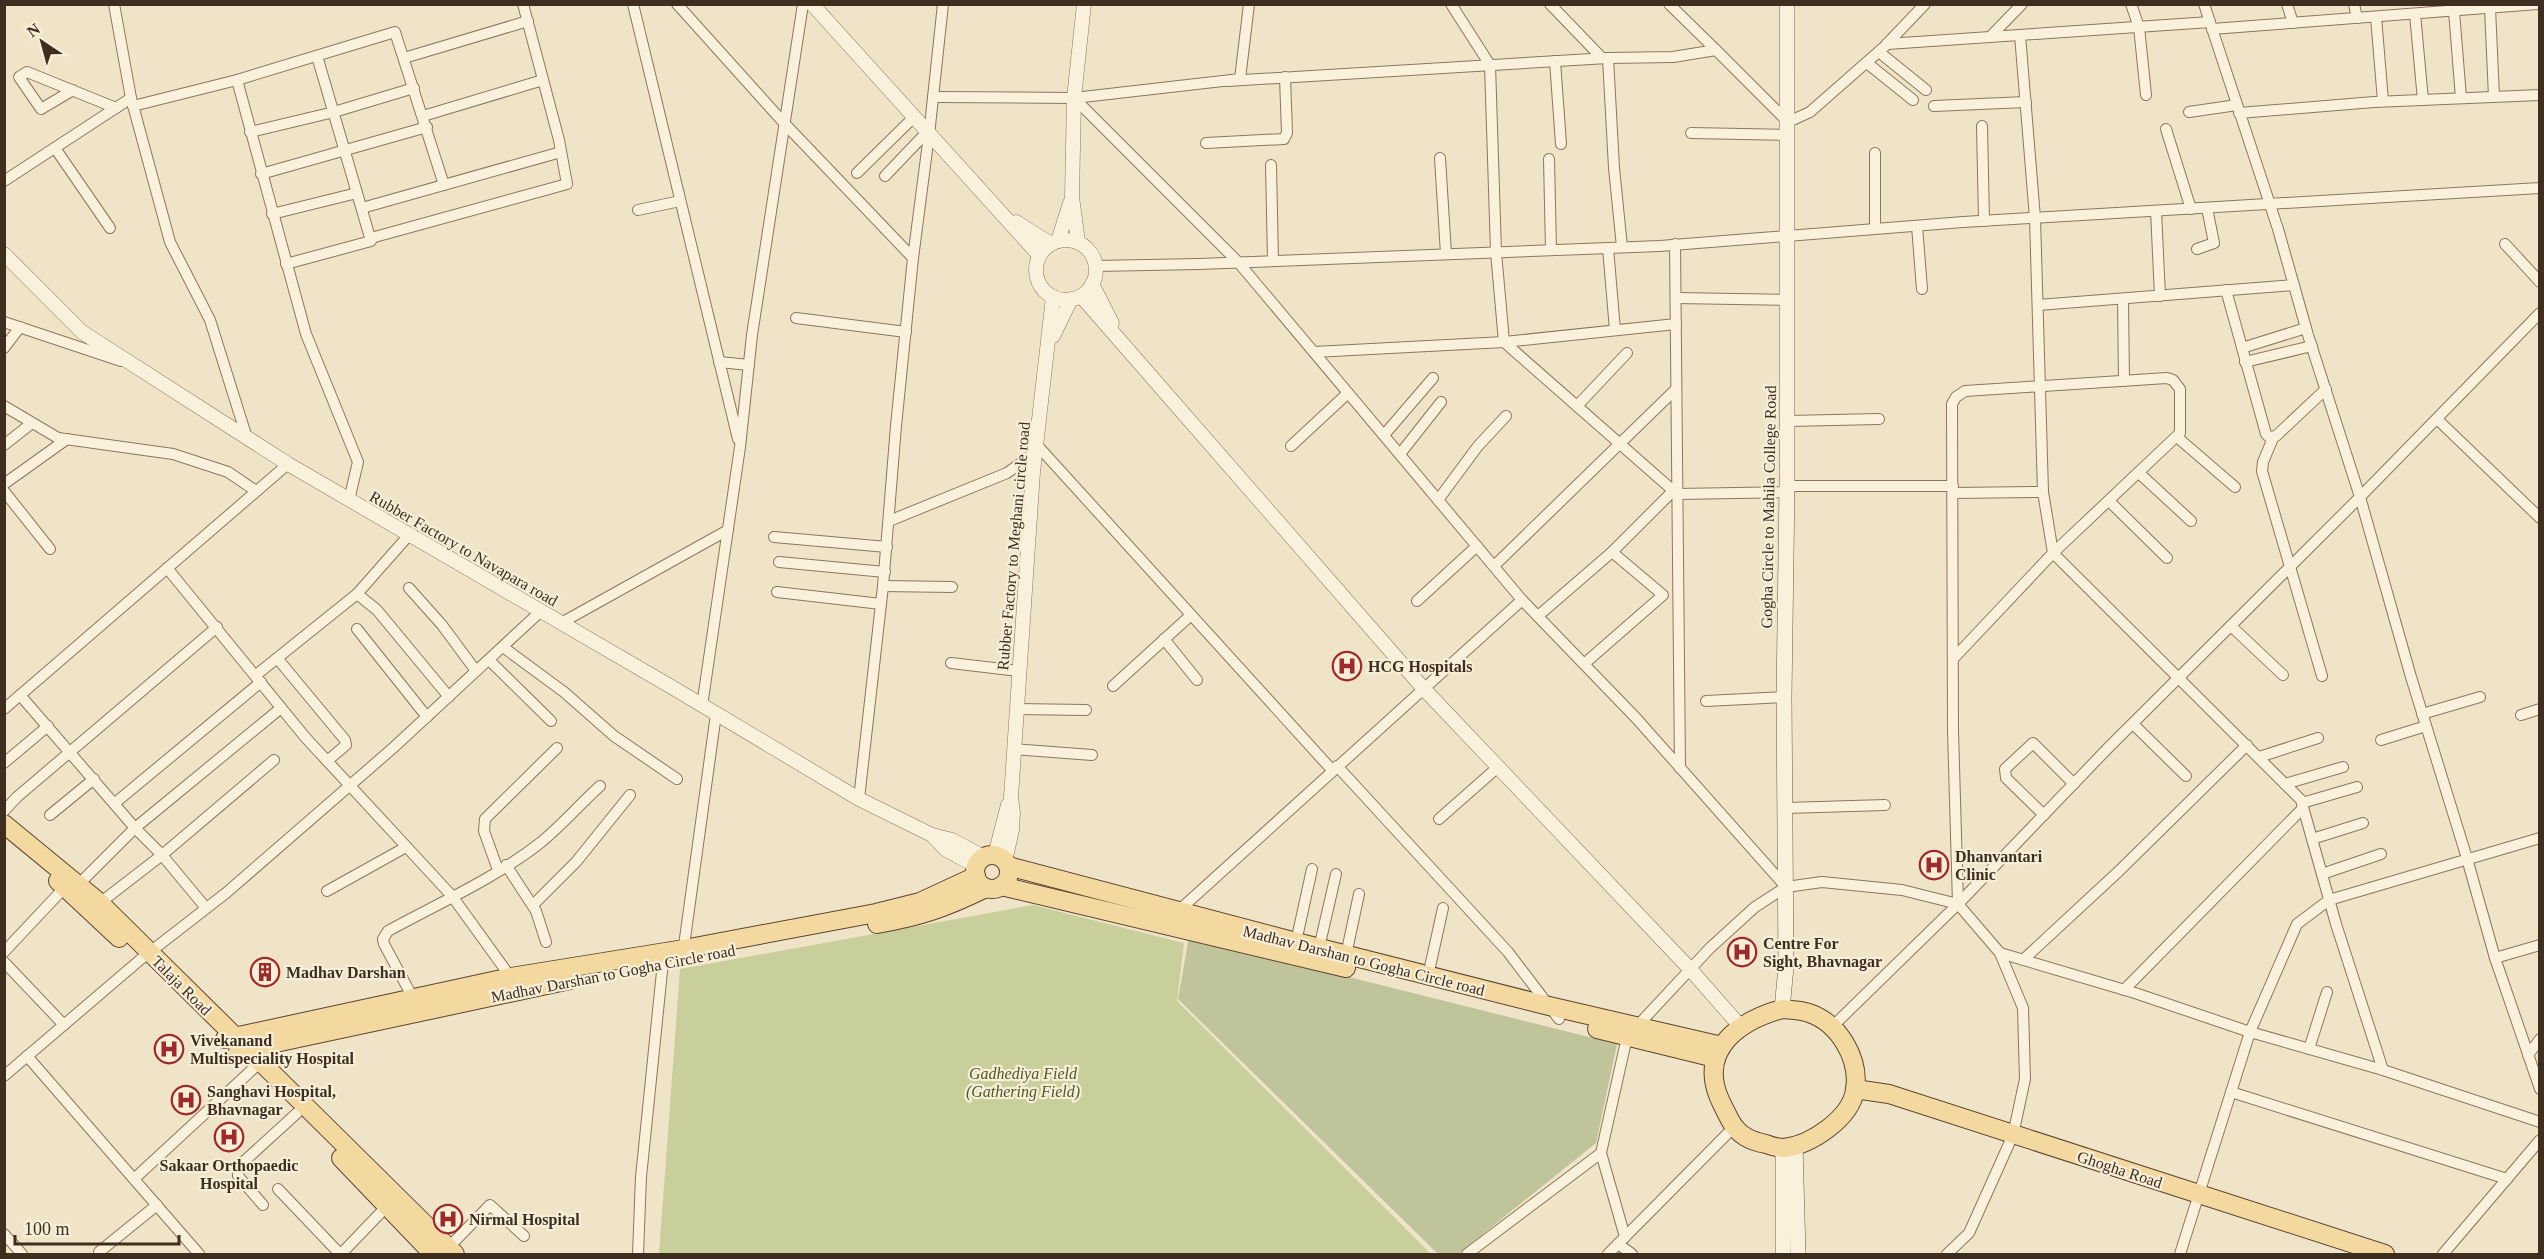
<svg xmlns="http://www.w3.org/2000/svg" width="2544" height="1259" font-family="'Times New Roman',serif">
<style>
.green{fill:#c9cf9b}
.cemetery{fill:#bfc49a}
.lines{fill:none;stroke-linecap:round;stroke-linejoin:round}
.minor-casing{stroke:#8d765c;stroke-width:12}
.tertiary-casing{stroke:#8d765c;stroke-width:15}
.secondary-casing{stroke:#6f573f;stroke-width:16}
.primary-casing{stroke:#5b4430;stroke-width:20}
.minor{stroke:#faf1dc;stroke-width:10}
.tertiary{stroke:#faf1dc;stroke-width:14}
.secondary{stroke:#faf1dc;stroke-width:15}
.primary{stroke:#f3d9a0;stroke-width:18}
.labels{text-anchor:middle;stroke-width:4.5;stroke-linejoin:round;paint-order:stroke}
.street-label{font-size:16px;fill:#3d2e20;stroke:#f7eed8}
.poi-label{font-size:16px;font-weight:bold;fill:#3d2e20;stroke:#f7eed8;text-anchor:start}
.park-label{font-size:16px;font-style:italic;fill:#4d5a26;stroke:#f7eed8}
</style>
<rect width="100%" height="100%" fill="#f0e4c8"/>
<!-- green -->
<path class="green" d="M1033 905 1184 943 1177 1001 1431 1254H659L680 969Z"/>
<!-- cemetery -->
<path class="cemetery" d="M1189 937 1617 1044 1596 1143 1458 1254H1438L1178 999Z"/>
<g class="lines">
<!-- minor casing -->
<g class="minor-casing">
<g id="minor">
<path d="M633 4 738 439"/>
<path d="M677 4 784 123 913 258 929 135 943 4"/>
<path d="M1451 4 1490 65 1496 252 1504 342 1677 494 1787 492"/>
<path d="M1550 4 1602 58"/>
<path d="M1669 4 1716 50"/>
<path d="M2131 4 2139 27 2146 95"/>
<path d="M2204 4 2278 229 2308 335 2360 497 2411 677 2466 855 2495 958 2540 1089"/>
<path d="M2287 4 2293 23"/>
<path d="M2354 4 2357 18"/>
<path d="M2490 8 2494 97"/>
<path d="M2454 11 2461 98"/>
<path d="M2415 14 2423 100"/>
<path d="M2376 17 2383 101"/>
<path d="M2212 29 2538 4"/>
<path d="M2020 35 2035 218 2043 492"/>
<path d="M1990 37 2022 4"/>
<path d="M1887 44 2210 22"/>
<path d="M1879 52 1926 90"/>
<path d="M404 58 528 21"/>
<path d="M1608 58 1614 168 1622 247"/>
<path d="M1555 61 1561 144"/>
<path d="M1867 63 1913 100"/>
<path d="M237 80 306 334 358 462 349 500"/>
<path d="M1227 81 1608 58 1673 57 1716 50 1788 122 1810 112 1884 47 1925 4"/>
<path d="M73 90 41 109 19 77 27 72 116 108"/>
<path d="M933 97 1074 98 1240 79 1249 4"/>
<path d="M131 98 170 242 210 320 247 438"/>
<path d="M1074 98 1238 262 1522 600 1636 718 1786 887"/>
<path d="M133 106 237 80 395 32 444 185"/>
<path d="M1934 106 2026 102"/>
<path d="M2189 112 2237 105"/>
<path d="M2239 113 2374 102 2540 95"/>
<path d="M423 116 543 80"/>
<path d="M1982 126 1984 221"/>
<path d="M2166 129 2191 209"/>
<path d="M250 132 334 112 414 88"/>
<path d="M1691 133 1788 135"/>
<path d="M1206 143 1284 139 1287 133 1285 77"/>
<path d="M55 148 110 228"/>
<path d="M1440 158 1446 254"/>
<path d="M1549 159 1551 250"/>
<path d="M1271 165 1273 261"/>
<path d="M857 173 913 118"/>
<path d="M261 174 427 127"/>
<path d="M885 176 927 132"/>
<path d="M4 181 131 98 114 4"/>
<path d="M362 208 561 152"/>
<path d="M638 210 680 201"/>
<path d="M2156 211 2160 296"/>
<path d="M272 214 357 193"/>
<path d="M1917 226 1922 289"/>
<path d="M1875 229V153"/>
<path d="M371 238 567 184 559 140 523 4"/>
<path d="M1675 244 1680 768"/>
<path d="M2505 244 2540 282"/>
<path d="M1608 248 1615 330"/>
<path d="M2197 249 2214 243 2207 208"/>
<path d="M286 264 371 241 317 56"/>
<path d="M1095 266 1199 264 1660 246 1963 222 2540 188"/>
<path d="M2226 290 2266 434 2269 437 2276 436 2326 389"/>
<path d="M1676 298 1788 300"/>
<path d="M2123 299 2124 381"/>
<path d="M2038 305 2294 285"/>
<path d="M796 318 906 332"/>
<path d="M4 322 121 361"/>
<path d="M4 348 20 327"/>
<path d="M2242 348 2306 328"/>
<path d="M1314 352 1504 342 1676 324"/>
<path d="M719 362 749 365"/>
<path d="M2245 362 2312 346"/>
<path d="M4 406 58 438 173 454 228 472 256 491"/>
<path d="M1577 406 1627 353"/>
<path d="M2437 419 2540 518"/>
<path d="M1788 421 1879 419"/>
<path d="M1384 435 1433 378"/>
<path d="M2177 437 2235 487"/>
<path d="M2273 438 2263 462 2262 471 2322 676"/>
<path d="M4 445 32 423"/>
<path d="M1037 445 1332 770"/>
<path d="M1291 446 1348 393"/>
<path d="M1400 454 1441 402"/>
<path d="M2139 473 2191 521"/>
<path d="M4 484 67 439"/>
<path d="M1787 486H1953"/>
<path d="M4 491 50 549"/>
<path d="M1953 493 2043 492 2053 553 1953 659"/>
<path d="M1438 500 1478 446 1506 416"/>
<path d="M2109 501 2167 558"/>
<path d="M889 521 1007 473 1035 453"/>
<path d="M774 537 887 547"/>
<path d="M779 562 885 572"/>
<path d="M1494 566 1676 389"/>
<path d="M167 568 305 737 452 896 512 979"/>
<path d="M883 586 952 587"/>
<path d="M409 588 442 625 476 671"/>
<path d="M777 592 881 604"/>
<path d="M357 594 409 535"/>
<path d="M1417 601 1477 546"/>
<path d="M1538 616 1612 552 1673 491"/>
<path d="M561 623 728 530"/>
<path d="M2231 626 2283 675"/>
<path d="M357 629 427 717"/>
<path d="M1164 639 1197 680"/>
<path d="M503 647 564 692 614 736 677 779"/>
<path d="M277 658 345 740 346 745 327 761"/>
<path d="M489 660 551 721"/>
<path d="M951 663 1019 671"/>
<path d="M1584 664 1663 595 1612 552"/>
<path d="M256 675 357 594 377 610 449 697"/>
<path d="M1113 686 1191 615"/>
<path d="M20 695 135 828 75 888"/>
<path d="M1706 701 1784 697"/>
<path d="M702 706 740 447 752 335 803 4"/>
<path d="M4 709 288 464"/>
<path d="M1017 709 1086 710"/>
<path d="M2422 714 2480 697"/>
<path d="M2521 715 2540 709"/>
<path d="M2133 724 2186 776"/>
<path d="M2381 740 2426 726"/>
<path d="M1014 749 1092 755"/>
<path d="M2259 757 2318 738"/>
<path d="M4 763 48 726"/>
<path d="M1337 766 1508 952 1559 1019"/>
<path d="M2285 784 2343 767"/>
<path d="M859 799 883 586 896 426 913 258"/>
<path d="M115 803 261 682"/>
<path d="M2302 803 2357 787"/>
<path d="M1786 808 1885 805"/>
<path d="M4 811 17 797 217 627"/>
<path d="M50 815 94 779"/>
<path d="M2044 815 2006 778 2005 769 2033 743 2074 784"/>
<path d="M1439 819 1498 767"/>
<path d="M2312 839 2363 823"/>
<path d="M506 865 536 911 546 942"/>
<path d="M498 870 484 831 485 819 557 748"/>
<path d="M2322 874 2381 854"/>
<path d="M327 891 406 847"/>
<path d="M1958 904 1953 731 1952 404 1956 397 1965 391 2167 378 2173 380 2180 389V433L2053 553 2301 800 2336 924 2383 1070 2540 1122"/>
<path d="M533 905 576 862 630 795"/>
<path d="M96 906 162 855 274 760"/>
<path d="M206 908 162 855 135 828 281 708"/>
<path d="M1176 913 1522 600"/>
<path d="M1296 942 1312 869"/>
<path d="M1319 948 1336 874"/>
<path d="M4 952 65 887"/>
<path d="M2000 953 2135 993 2250 1032 2297 924 2329 900 2540 838"/>
<path d="M1346 955 1359 894"/>
<path d="M2495 958 2540 945"/>
<path d="M682 960 716 714"/>
<path d="M2023 960 2119 871 2247 745"/>
<path d="M4 962 64 1025"/>
<path d="M1428 976 1443 908"/>
<path d="M2124 990 2303 808"/>
<path d="M413 998 384 944 383 939 388 931C439 903 494 879 540 843 561 826 580 804 600 786"/>
<path d="M1833 1026 1958 904 2109 747 2360 497 2540 313"/>
<path d="M2309 1049 2327 992"/>
<path d="M2528 1055 2540 1039"/>
<path d="M27 1056 199 1254"/>
<path d="M4 1076 141 959 226 893 393 748 541 611"/>
<path d="M2231 1092 2507 1179"/>
<path d="M134 1179 254 1068"/>
<path d="M278 1189 340 1254"/>
<path d="M263 1205 238 1176 239 1166 297 1113"/>
<path d="M4 1234 22 1254"/>
<path d="M1625 1237 1601 1153 1627 1037 1710 948 1755 907 1786 887 1822 882 1902 890 1958 904 2000 953 2023 1008 2025 1079 2013 1135 1969 1233 1947 1254"/>
<path d="M1618 1244 1632 1254"/>
<path d="M448 1248 490 1205 524 1236"/>
<path d="M99 1252 157 1205"/>
<path d="M341 1254 387 1206"/>
<path d="M638 1254 641 1177 663 962"/>
<path d="M1467 1254 1601 1153"/>
<path d="M1608 1254 1734 1127"/>
<path d="M2180 1254 2250 1032 2383 1070"/>
<path d="M2443 1254 2540 1140"/>
</g>
</g>
<!-- tertiary casing -->
<g class="tertiary-casing">
<g id="tertiary">
<path d="M812 4 1039 255"/>
<path d="M1016 222 1051 244"/>
<circle cx="1066" cy="270" r="30"/>
<path d="M1058 241 1070 203"/>
<path d="M1078 242 1072 197 1074 98 1084 4"/>
<path d="M4 254 82 332 288 464 675 689 859 799 932 835 952 840 984 857"/>
<path d="M1092 284 1112 323"/>
<path d="M1081 296 1423 688 1690 969 1740 1026"/>
<path d="M1053 336 1071 299"/>
<path d="M932 835 945 849 976 866"/>
<path d="M995 855 1008 805"/>
<path d="M1005 861 1012 830 1013 813 1011 797 1033 472 1053 297"/>
</g>
</g>
<!-- secondary casing -->
<g class="secondary-casing">
<g id="secondary">
<path d="M1782 1009 1786 967 1784 697 1787 486V4"/>
<path d="M1795 1144 1798 1254"/>
<path d="M1783 1148V1254"/>
</g>
</g>
<!-- primary casing -->
<g class="primary-casing">
<g id="primary">
<path d="M4 824 100 903 455 1254"/>
<circle cx="992" cy="872" r="17"/>
<path d="M1008 866 1296 942 1549 1006 1722 1046"/>
<path d="M58 881 119 938"/>
<path d="M1001 886 1346 968"/>
<path d="M877 924C922 916 945 908 986 888"/>
<path d="M1782 1009C1791 1010 1801 1010 1809 1013 1839 1023 1860 1059 1855 1090 1851 1118 1811 1145 1784 1148 1779 1148 1771 1146 1766 1144 1750 1141 1738 1135 1730 1120 1726 1112 1721 1103 1718 1095 1700 1047 1742 1020 1782 1009Z"/>
<path d="M1597 1029 1715 1058"/>
<path d="M225 1039 511 977 684 949 876 913 920 902 976 876"/>
<path d="M238 1051 570 980"/>
<path d="M1855 1089 1889 1094 2385 1254"/>
<path d="M341 1158 433 1254"/>
</g>
</g>
<!-- minor -->
<use href="#minor" class="minor"/>
<!-- tertiary -->
<use href="#tertiary" class="tertiary"/>
<!-- secondary -->
<use href="#secondary" class="secondary"/>
<!-- primary -->
<use href="#primary" class="primary"/>
</g>
<!-- icons -->
<defs>
<g id="hospital-ring" transform="scale(1.5)"><circle r="9.5" fill="#f7eed8" stroke="#9e2a2b" stroke-width="1.5"/><path d="M-5-5h3v3.5h4V-5h3V5h-3V1.5h-4V5h-3Z" fill="#9e2a2b"/></g>
<g id="building-ring" transform="scale(1.5)"><circle r="9.5" fill="#f7eed8" stroke="#9e2a2b" stroke-width="1.5"/><path d="M-4-6H4V6H1V3H-1V6H-4ZM-2.5-4.3h1.7v1.8h-1.7ZM.8-4.3h1.7v1.8H.8ZM-2.5-1h1.7V.8h-1.7ZM.8-1h1.7V.8H.8Z" fill="#9e2a2b"/></g>
</defs>
<g fill-rule="evenodd">
<use href="#hospital-ring" x="1347" y="666"/>
<use href="#hospital-ring" x="1934" y="865"/>
<use href="#hospital-ring" x="1742" y="952"/>
<use href="#building-ring" x="265" y="972"/>
<use href="#hospital-ring" x="169" y="1049"/>
<use href="#hospital-ring" x="186" y="1100"/>
<use href="#hospital-ring" x="229" y="1137"/>
<use href="#hospital-ring" x="448" y="1219"/>
</g>
<g class="labels">
<!-- street labels -->
<g class="street-label">
<text transform="translate(1768 507) rotate(-89)" y="6">Gogha Circle to Mahila College Road</text>
<text transform="translate(1013 546) rotate(-85)" y="6">Rubber Factory to Meghani circle road</text>
<text transform="translate(464 548) rotate(30)" y="6">Rubber Factory to Navapara road</text>
<text transform="translate(1364 960) rotate(14)" y="6">Madhav Darshan to Gogha Circle road</text>
<text transform="translate(613 973) rotate(-11)" y="6">Madhav Darshan to Gogha Circle road</text>
<text transform="translate(182 985) rotate(45)" y="6">Talaja Road</text>
<text transform="translate(2120 1169) rotate(18)" y="6">Ghogha Road</text>
</g>
<!-- poi labels -->
<g class="poi-label">
<text x="1368" y="672">HCG Hospitals</text>
<text x="1955" y="862">Dhanvantari<tspan x="1955" dy="18">Clinic</tspan></text>
<text x="1763" y="949">Centre For<tspan x="1763" dy="18">Sight, Bhavnagar</tspan></text>
<text x="286" y="978">Madhav Darshan</text>
<text x="190" y="1046">Vivekanand<tspan x="190" dy="18">Multispeciality Hospital</tspan></text>
<text x="207" y="1097">Sanghavi Hospital,<tspan x="207" dy="18">Bhavnagar</tspan></text>
<text x="229" y="1171" text-anchor="middle">Sakaar Orthopaedic<tspan x="229" dy="18">Hospital</tspan></text>
<text x="469" y="1225">Nirmal Hospital</text>
</g>
<!-- park labels -->
<g class="park-label">
<text x="1023" y="1079">Gadhediya Field<tspan x="1023" dy="18">(Gathering Field)</tspan></text>
</g>
</g>
<!-- border -->
<rect width="2544" height="1259" fill="none" stroke="#3d2e20" stroke-width="12"/>
<!-- north arrow -->
<g transform="translate(42 42) rotate(324)" stroke="#f7eed8" stroke-width="4.5" paint-order="stroke">
<path d="M0-4.5L10 22L0 15L-10 22Z" fill="#3d2e20"/>
<text y="-9" font-size="16" font-weight="bold" text-anchor="middle" fill="#3d2e20">N</text>
</g>
<!-- scale -->
<path d="M15 1235v9h164v-9" fill="none" stroke="#3d2e20" stroke-width="3"/>
<text x="24" y="1235" font-size="18" fill="#3d2e20" stroke="#f7eed8" stroke-width="4.5" paint-order="stroke">100 m</text>
</svg>
